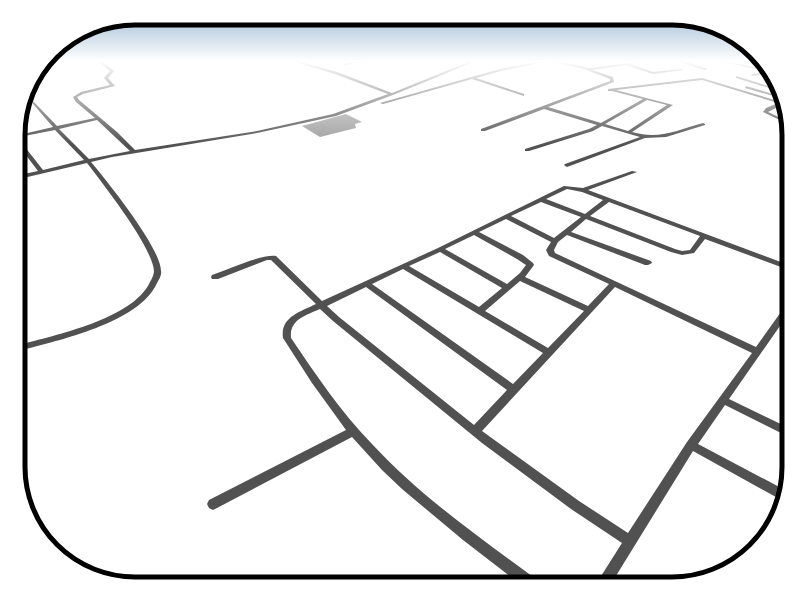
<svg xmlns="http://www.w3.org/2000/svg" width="807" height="602" font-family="Rubik,sans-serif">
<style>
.water{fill:#9f9f9f}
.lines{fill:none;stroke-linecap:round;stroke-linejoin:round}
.street{fill:#515151;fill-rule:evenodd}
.rim{fill:none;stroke:#000;stroke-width:5}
</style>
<rect width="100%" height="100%" fill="#fff"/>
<!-- water -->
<path class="water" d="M346 114 362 122 355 124 356 128 320 137 302 126Z"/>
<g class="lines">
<!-- street -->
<g class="street">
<path d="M55 61H64L44 64 46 62Z"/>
<path d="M98 61H102L114 71 108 78 115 86 83 94 77 97 79 100 117 132 135 150 257 131 333 114 388 94 335 74 292 61H297L337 72 392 93 471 61H476L393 95 336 116 257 133 112 157 91 162C107 181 161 248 161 271 162 275 159 279 157 283 139 323 59 340 19 351V345C55 335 133 319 150 282 152 278 154 275 154 271 152 246 103 184 87 163L19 179V175L38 171 19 146V142H21L43 170 84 160 55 130 19 137V135L53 127 33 104V102H34L57 126 95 118 76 102 73 97 81 92 110 85 104 78 110 71ZM97 120 130 151 89 159 59 129Z"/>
<path d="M361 61H369L345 65 343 64Z"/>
<path d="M543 61H549L501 71 476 78 524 94V96L472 79 383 104 380 103 500 69Z"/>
<path d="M551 61H557L590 68 644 61 630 64 653 72 681 69 683 70 653 74 626 65 592 70 613 77 614 82 548 107 601 123 643 99 612 91H608V89L702 78 781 102 782 105 768 112 785 120 786 123 763 112 766 108 778 103 702 80 616 90 673 105 632 132C660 140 677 130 703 123L705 124V125L666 137 645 138 567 167 564 165 565 164 640 137 602 126 593 131 529 151H525V149L589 129 597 125 544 109 485 131H481V129L610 81V79L584 69ZM647 100 667 105 628 131 605 124Z"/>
<path d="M677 61H682L708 69 705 70Z"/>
<path d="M720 61H726L766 70 769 74 751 76 752 74 767 72Z"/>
<path d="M736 76 778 89 779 91 736 78Z"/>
<path d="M746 86 780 96V98L745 88Z"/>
<path d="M632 171 637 172 588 190 789 265V270L705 239 694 253 682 255 671 252 586 219 571 232 651 261 652 263 648 265H645L567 235 558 242 554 250 555 253 756 347 786 305 789 304V313L729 399 789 428V437L725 405 698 444 785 490 783 501 693 451 611 584H596L622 543 571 509 482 443 333 321 320 309C307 315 289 319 291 338 316 375 341 412 372 444 420 496 479 537 536 579L538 584H520L463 540 402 489 382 470 352 437 217 508 213 510 209 508 207 504 209 500 346 430 312 383 283 338C280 317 300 312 316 304L271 260H267L218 279H212L211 277 212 275C227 270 261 254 276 256L322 301 438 248 564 186 583 188ZM567 189 582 192 603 200 585 214 546 199ZM541 202 581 217 554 238 511 216ZM609 202 700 236 690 250 682 251 675 249 590 216ZM506 219 551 242 546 250 549 256 609 284 588 306 525 277 534 265 533 263 523 255 479 232ZM474 235 517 259 526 265 520 273 507 284 445 249ZM440 252 502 288 479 307 409 266ZM403 269 543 353 513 384 372 284ZM520 281 584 311 548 348 485 311ZM366 287 507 390 474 425 339 317 327 306ZM615 287 752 353 687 442 628 533 579 501 482 431Z"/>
</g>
</g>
<!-- sky -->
<linearGradient id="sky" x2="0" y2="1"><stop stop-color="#8baccb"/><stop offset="0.42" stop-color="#fff"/><stop offset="1" stop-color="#fff" stop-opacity="0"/></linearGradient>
<rect width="807" height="145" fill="url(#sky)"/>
<!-- crop -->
<path d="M0 0H807V602H0ZM135 25H672A110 110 0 0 1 782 135V467A110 110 0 0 1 672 577H135A110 110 0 0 1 25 467V135A110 110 0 0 1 135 25Z" fill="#fff" fill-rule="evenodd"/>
<path class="rim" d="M135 25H672A110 110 0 0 1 782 135V467A110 110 0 0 1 672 577H135A110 110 0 0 1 25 467V135A110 110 0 0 1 135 25Z"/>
</svg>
